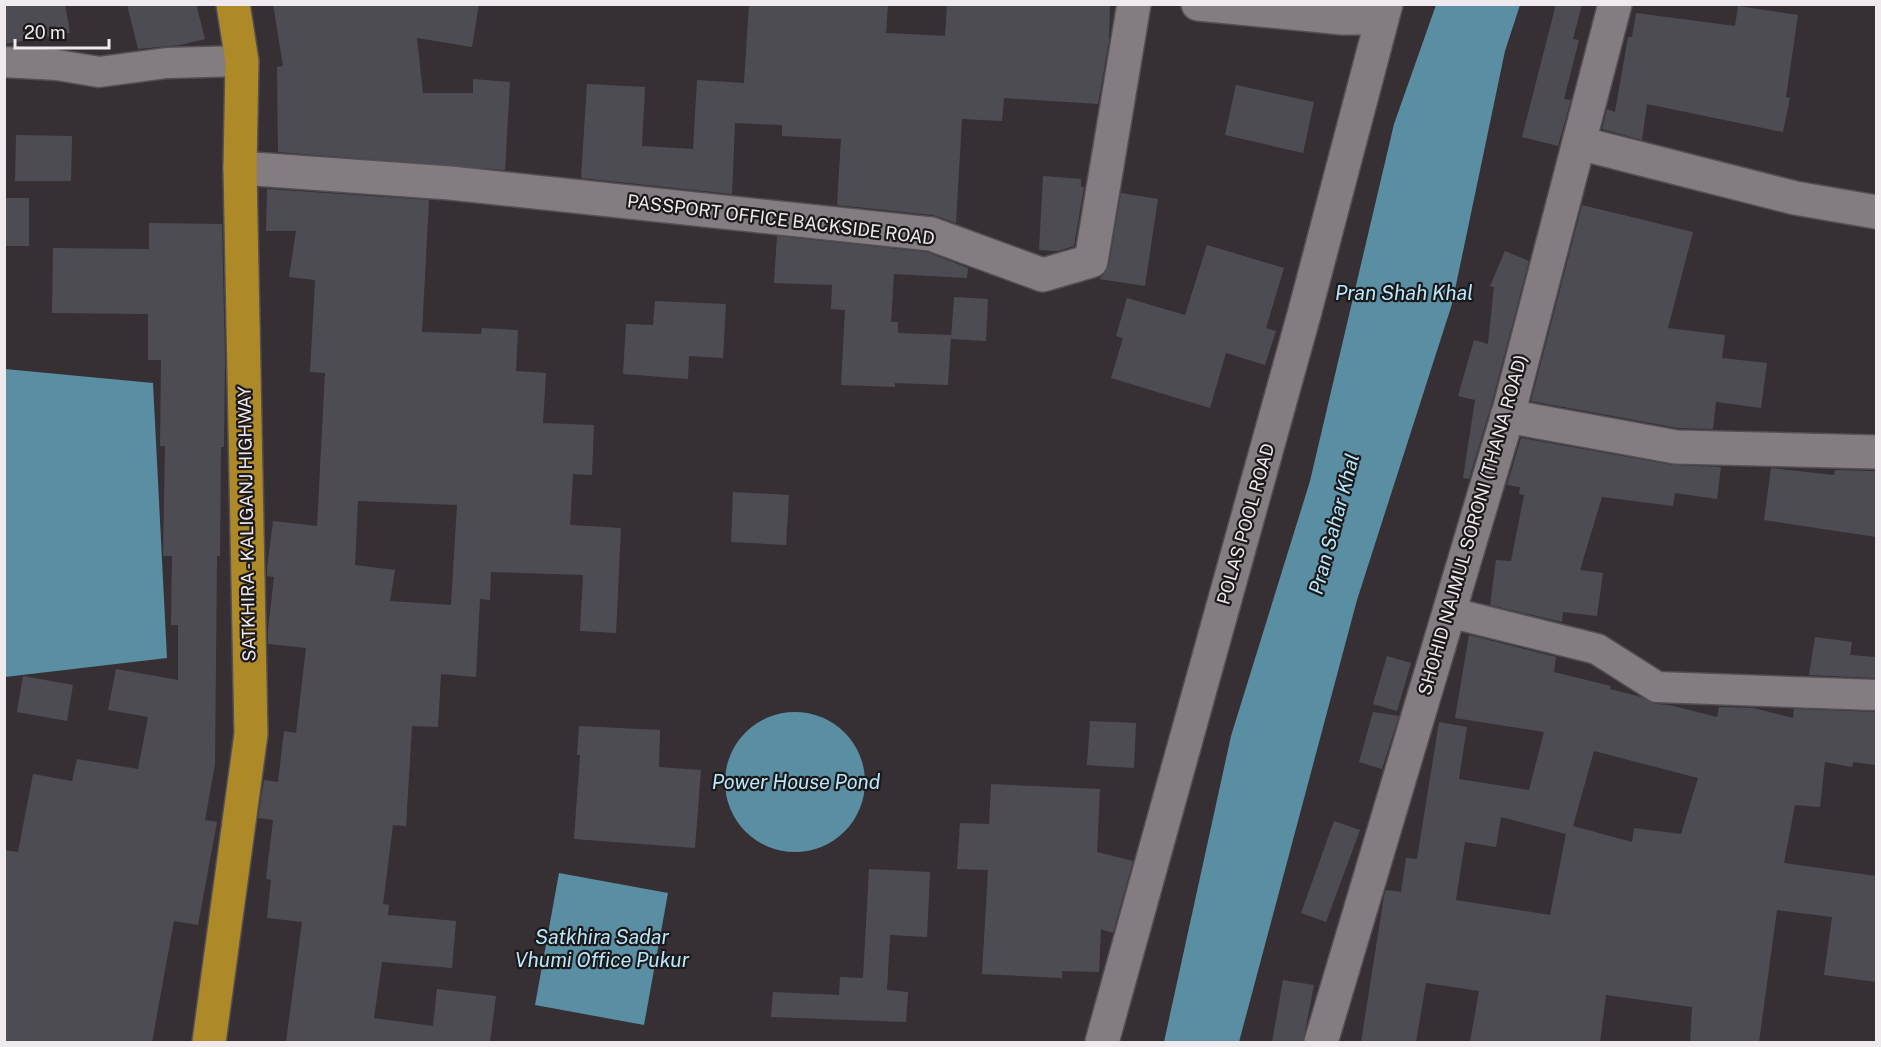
<svg xmlns="http://www.w3.org/2000/svg" width="1881" height="1047" font-family="'Public Sans',sans-serif">
<style>
.water{fill:#5a8ea3}
.building{fill:#4e4c53;fill-rule:evenodd}
.lines{fill:none;stroke-linecap:round;stroke-linejoin:round}
.minor-casing{stroke:#534f53;stroke-width:33}
.tertiary-casing{stroke:#534f53;stroke-width:36}
.trunk-casing{stroke:#534f53;stroke-width:36}
.minor{stroke:#837d82;stroke-width:30}
.tertiary{stroke:#837d82;stroke-width:33}
.trunk{stroke:#ae8928;stroke-width:33}
.labels{text-anchor:middle;stroke-width:4.5;stroke-linejoin:round;paint-order:stroke}
.street-label{font-size:18px;fill:#eeeaed;stroke:#1c191b}
.water-label{font-size:20px;font-style:italic;fill:#b9e9fd;stroke:#1c191b}
</style>
<rect width="100%" height="100%" fill="#363035"/>
<!-- water -->
<g class="water">
<path d="M1436 5H1520L1505 51 1452 304 1357 600 1239 1042H1164L1231 736 1310 481 1394 124Z"/>
<path d="M5 369 153 383 167 658 5 677Z"/>
<circle cx="795" cy="782" r="70"/>
<path d="M559 873 668 893 644 1025 535 1005Z"/>
</g>
<!-- building -->
<g class="building">
<path d="M4 4H65L70 33 4 44Z"/>
<path d="M127 4H196L205 39 180 45 138 49Z"/>
<path d="M273 4H479L472 47 417 38 423 93H473V79L510 82 505 170 278 152 277 67 283 66Z"/>
<path d="M749 4H888L886 33 945 36 947 4H1110L1109 41 1098 104 1004 98 1002 121 962 119 956 223 933 215 837 205 841 139 782 136V125L735 123 732 194 581 178 587 84 645 87 642 146 693 149 697 80 744 83Z"/>
<path d="M1556 4H1582L1573 39 1579 40 1564 99 1571 100 1558 146 1522 137Z"/>
<path d="M1738 6 1798 15 1786 97 1790 98 1783 132 1647 104 1642 140 1602 129 1607 109 1615 112 1628 37H1632L1636 13 1735 26Z"/>
<path d="M1236 85 1314 102 1303 153 1225 135Z"/>
<path d="M16 135 72 136 71 181H15Z"/>
<path d="M1043 176 1081 179V187H1084L1074 246 1058 251 1039 250Z"/>
<path d="M267 189 429 200 422 332 481 334 482 328 518 330 516 371 546 373 543 423 594 425 592 475 573 474 570 525 621 528 616 633 580 631 583 575 491 572 490 600 480 599 476 677 441 674 438 727 412 726 406 826 393 825 383 904 389 905 388 915 456 921 452 968 382 962 374 1018 433 1026 437 989 496 996 490 1042H286L302 922 267 918 271 880 266 879 273 820 258 818 264 780 278 782 284 731 296 733 306 648 268 644V630L274 577 267 576V568L273 521 317 526 325 373 310 372 315 280 289 277 296 231H266ZM358 501 457 505 451 605 390 601 395 570 355 565Z"/>
<path d="M1121 193 1158 199 1145 286 1099 279 1105 273 1109 264Z"/>
<rect x="4" y="198" width="25" height="48"/>
<path d="M1582 205 1693 232 1668 328 1725 335 1722 358 1767 363 1761 408 1716 402 1713 429 1678 428 1531 401Z"/>
<path d="M149 223 222 224 225 361 224 447H221L220 556H217L215 764 205 820 217 822 198 925 174 921 152 1042H4V850L18 852 33 774 72 781 77 759 138 769 148 717 108 710 116 669 178 680V625H171L172 556H163L165 446H160L161 360H148V314L52 313 53 248 149 249Z"/>
<path d="M777 236 927 252 968 268 967 278 894 274 891 322H898V333L951 335 948 385 895 383V387L841 385 845 310 831 309 832 285 774 283Z"/>
<path d="M1207 245 1284 268 1266 328 1276 331 1265 365 1226 353 1210 408 1111 378 1123 338 1116 336 1127 298 1185 315Z"/>
<path d="M1505 251 1529 261 1491 406 1469 479 1463 478 1475 400 1458 396 1474 340 1488 344 1494 287 1490 286Z"/>
<path d="M954 297 988 299 986 341 951 339Z"/>
<path d="M655 301 726 304 723 358 689 356 688 379 623 374 626 324 653 325Z"/>
<path d="M1521 438 1673 465 1721 467 1717 499 1675 493 1673 506 1602 497 1580 570 1603 573 1597 616 1563 612 1562 622 1490 605 1496 560 1511 561 1524 495 1519 494 1520 487 1507 485Z"/>
<path d="M1771 468 1834 475 1835 470 1876 471V537L1764 520Z"/>
<path d="M733 492 789 495 786 545 731 542Z"/>
<path d="M1469 635 1556 657 1554 672 1611 686 1610 689 1641 697 1656 704 1669 705 1717 717 1719 707 1754 708 1793 718 1794 709 1876 712V765L1853 762 1852 767 1825 762 1820 807 1795 805 1784 863 1876 876V982L1824 975 1832 917 1777 910 1759 1042H1690L1692 1007 1606 995 1600 1042H1470L1479 991 1426 983 1416 1042H1361L1384 896 1386 890 1401 892 1406 858 1417 859 1439 722 1467 727 1459 779 1529 790 1544 732 1455 718ZM1594 751 1698 778 1681 834 1634 828 1632 842 1573 826ZM1501 817 1566 834 1550 915 1456 900 1465 842 1496 847Z"/>
<path d="M1815 637 1852 642 1850 655 1876 657V678L1809 675Z"/>
<path d="M1387 656 1411 663 1397 711 1373 704Z"/>
<path d="M23 676 73 685 67 721 17 712Z"/>
<path d="M1373 712 1399 716 1382 769 1359 762Z"/>
<path d="M1090 721 1136 723 1134 768 1087 765Z"/>
<path d="M579 726 660 730 659 767 701 770 695 848 574 839 580 755H577Z"/>
<path d="M991 784 1100 789 1097 852 1133 861 1113 933 1101 929 1099 972 1062 971V978L982 974 988 870 957 869 960 823 989 824Z"/>
<path d="M1334 821 1360 830 1326 922 1301 913Z"/>
<path d="M869 869 930 872 927 937 890 935 887 990 908 992 906 1022 771 1017 773 992 839 995 840 977 863 978Z"/>
<path d="M1283 980 1314 985 1303 1042H1272Z"/>
</g>
<g class="lines">
<!-- minor casing -->
<g class="minor-casing">
<g id="minor">
<path d="M4 62 57 65 99 72 167 63 242 61"/>
<path d="M1448 612 1597 649 1657 687 1876 695"/>
</g>
</g>
<!-- tertiary casing -->
<g class="tertiary-casing">
<g id="tertiary">
<path d="M1198 4 1343 18H1382"/>
<path d="M1579 143 1795 198 1876 212"/>
<path d="M240 168 450 183 931 234 1043 275 1091 261 1134 4"/>
<path d="M1507 416 1676 447 1876 452"/>
<path d="M1102 1042 1305 311 1386 4"/>
<path d="M1321 1042 1509 411 1615 4"/>
</g>
</g>
<!-- trunk casing -->
<g class="trunk-casing">
<path id="trunk" d="M209 1042 251 734 240 168 242 61 233 4"/>
</g>
<!-- minor -->
<use href="#minor" class="minor"/>
<!-- tertiary -->
<use href="#tertiary" class="tertiary"/>
<!-- trunk -->
<use href="#trunk" class="trunk"/>
</g>
<g class="labels">
<!-- street labels -->
<g class="street-label">
<text transform="translate(781 220) rotate(7)" y="6">PASSPORT OFFICE BACKSIDE ROAD</text>
<text transform="translate(247 524) rotate(-91)" y="6">SATKHIRA - KALIGANJ HIGHWAY</text>
<text transform="translate(1246 524) rotate(-74)" y="6">POLAS POOL ROAD</text>
<text transform="translate(1473 525) rotate(-74)" y="6">SHOHID NAJMUL SORONI (THANA ROAD)</text>
</g>
<!-- water labels -->
<g class="water-label">
<text x="1404" y="300">Pran Shah Khal</text>
<text transform="translate(1334 524) rotate(-75)" y="7">Pran Sahar Khal</text>
<text x="796" y="789">Power House Pond</text>
<text x="602" y="944">Satkhira Sadar<tspan x="602" dy="23">Vhumi Office Pukur</tspan></text>
</g>
</g>
<!-- border -->
<rect width="1881" height="1047" fill="none" stroke="#eeeaed" stroke-width="12"/>
<!-- scale -->
<path d="M15 39v9h94v-9" fill="none" stroke="#eeeaed" stroke-width="3"/>
<text x="24" y="39" font-size="18" fill="#eeeaed" stroke="#1c191b" stroke-width="4.5" paint-order="stroke">20 m</text>
</svg>
